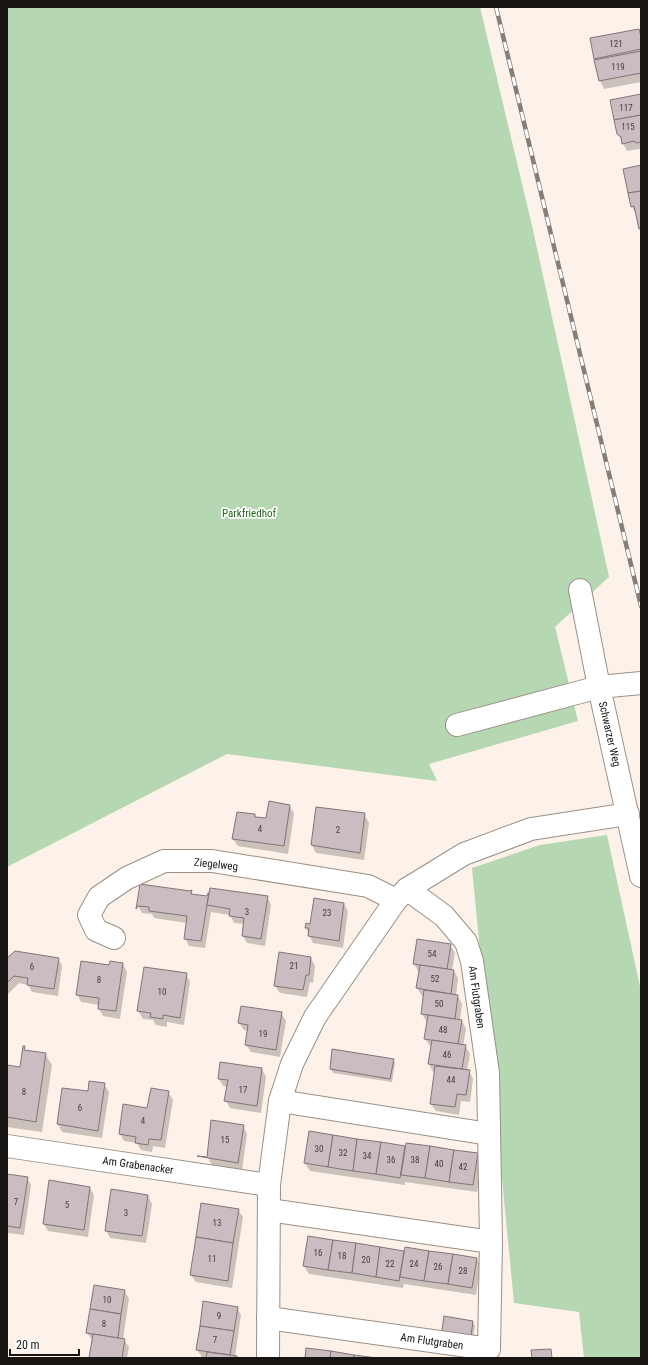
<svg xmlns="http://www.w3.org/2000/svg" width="648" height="1365" font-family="'Roboto Condensed',sans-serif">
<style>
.green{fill:#b5d7b1}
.shadow{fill:#0003}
.building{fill:#cabcc0;stroke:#817478}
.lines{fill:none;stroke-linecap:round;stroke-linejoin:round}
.minor-casing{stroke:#999087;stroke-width:24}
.minor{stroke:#fff;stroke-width:22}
.rail-casing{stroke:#847e78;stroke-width:4.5}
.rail{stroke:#fff;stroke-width:3;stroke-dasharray:9;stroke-linecap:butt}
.labels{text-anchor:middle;stroke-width:3.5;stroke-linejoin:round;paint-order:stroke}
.number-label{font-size:9px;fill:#443e3d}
.park-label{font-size:11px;fill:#20661a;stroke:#fff}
.street-label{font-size:11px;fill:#171411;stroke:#fff}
</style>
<rect width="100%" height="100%" fill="#fcf2e9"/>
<!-- green -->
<g class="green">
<path d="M7 7H480L533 230 609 577 555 627 578 721 429 764 437 781 227 754 7 867Z"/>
<path d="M607 835 641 991V1358H584L579 1312 514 1303 472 868 540 845Z"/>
</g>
<!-- shadow -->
<g class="shadow">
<path d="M638 30 641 35V82L604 89 600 81 595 58Z"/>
<path d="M641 95V150L639 149 627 151 618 134Z"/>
<path d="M641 166V231L636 214 632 207Z"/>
<path d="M289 805 294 813 288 854 238 846 233 839 255 815 256 818 267 819Z"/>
<path d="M364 814 369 823 364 860 316 853 312 845Z"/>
<path d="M191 892 193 895 208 898V894L267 897 271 905 265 946 247 943 243 936 244 924 234 923 230 915 211 912 205 948 189 946 185 938 187 923 154 918 152 914 142 913 138 906Z"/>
<path d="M344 904 348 911 343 948 313 943 306 928Z"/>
<path d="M450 945 455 953 452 970 454 971 458 978 456 996H458L462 1004 460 1021H462L466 1029 463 1046H465L470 1054 467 1071H469L473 1079 470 1102 461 1101 459 1115 436 1111 431 1104 435 1072H433L429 1064 432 1047 430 1046 425 1039 428 1021H426L422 1014 424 996H422L417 988 420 971H418L414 964Z"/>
<path d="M58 958 62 966 58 996 32 992 28 985 19 983 7 995V959Z"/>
<path d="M311 958 315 966 313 983 310 982 307 997 280 993 275 986Z"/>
<path d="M123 964 127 972 120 1019 103 1016 99 1009V1005L81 1002 77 994 110 966Z"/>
<path d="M186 974 190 982 184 1025 167 1022V1027L156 1025 153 1020 143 1019 138 1011Z"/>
<path d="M281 1013 286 1021 280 1057 251 1052 246 1045 248 1031 244 1030 239 1023Z"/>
<path d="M333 1050 393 1060 395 1063 392 1082 333 1073 331 1069Z"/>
<path d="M45 1054 52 1065 42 1132 7 1127V1066L21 1068Z"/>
<path d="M221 1063 262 1069 266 1077 261 1113 230 1108 226 1101 228 1087 223 1086 219 1079Z"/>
<path d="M104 1084 109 1092 102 1138 62 1132 58 1124 63 1089 88 1093Z"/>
<path d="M168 1092 173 1100 165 1148 153 1146 152 1152 141 1150 137 1143 124 1141 120 1134Z"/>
<path d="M243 1126 247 1134 242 1170 212 1165 208 1158Z"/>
<path d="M310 1133 406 1147 477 1154 482 1162 477 1192 405 1182V1185L310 1171 305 1163Z"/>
<path d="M7 1175 27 1178 31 1185 24 1235 7 1233Z"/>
<path d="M90 1188 94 1195 88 1237 48 1231 44 1224Z"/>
<path d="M148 1196 152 1204 146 1243 110 1238 106 1230Z"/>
<path d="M238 1210 243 1217 232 1288 196 1282 191 1275Z"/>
<path d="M309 1237 405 1252 477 1259 481 1266 476 1295 404 1284 403 1288 309 1274 304 1266Z"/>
<path d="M124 1291 129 1298 123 1340H124L129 1347 127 1358H90L93 1341 87 1333Z"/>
<path d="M237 1308 241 1315 235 1357 237 1358 202 1357 197 1350Z"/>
<path d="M473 1322 475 1326 473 1339H444Z"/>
</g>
<!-- building -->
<g class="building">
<path d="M639 29 641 37V49L594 59 590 38Z"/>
<path d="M641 51V73L599 81 594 60Z"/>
<path d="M641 94V115L614 120 610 100Z"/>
<path d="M641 115V142L636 143 634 141 622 144 621 137 617 134 614 120Z"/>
<path d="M641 165V191L628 193 623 169Z"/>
<path d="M641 191V229H639L634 206 631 207 628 193Z"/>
<path d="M269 801 290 805 284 846 232 839 237 812 255 814V817L266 818Z"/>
<path d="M316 807 365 813 360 853 311 845Z"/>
<path d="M140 884 190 891 191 890H192L191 894 207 896 208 893H209L201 941 184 939 187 916 149 911V907L138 906 136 909Z"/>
<path d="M210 888 268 896 261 939 242 936 244 918 229 916 230 909 207 905Z"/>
<path d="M314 898 344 903 339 941 308 936 309 928H305L306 923 310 924Z"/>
<path d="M417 939 451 944 447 969 413 964Z"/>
<path d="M15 951 59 958 54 989 27 985 28 978 14 976 7 983V958Z"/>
<path d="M279 952 311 957 309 975H306L303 990 274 986Z"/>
<path d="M81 961 109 965 110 961 123 963 116 1011 98 1009 99 998 76 995Z"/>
<path d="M420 965 454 970 451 994 416 988Z"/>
<path d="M144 967 187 973 180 1018 163 1015V1019L150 1017 151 1013 137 1011Z"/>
<path d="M424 990 458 995 455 1019 421 1014Z"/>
<path d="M241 1006 282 1012 276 1050 245 1045 248 1025 238 1023Z"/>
<path d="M428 1015 462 1020 458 1044 424 1039Z"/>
<path d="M432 1040 466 1045 462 1069 428 1064Z"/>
<path d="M23 1046H25L24 1050 46 1053 36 1122 7 1117V1065L20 1067Z"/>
<path d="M332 1049 394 1059 390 1079 330 1069Z"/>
<path d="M220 1062 262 1068 257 1106 224 1101 228 1080 218 1079Z"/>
<path d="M435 1066 470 1070 466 1095 457 1094 455 1107 430 1104Z"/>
<path d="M89 1081 105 1083 98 1131 57 1124 62 1088 88 1091Z"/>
<path d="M151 1088 169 1091 161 1140 149 1139 148 1145 135 1143 136 1137 119 1134 123 1104 147 1108Z"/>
<path d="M211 1120 244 1125 238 1163 197 1156 207 1157Z"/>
<path d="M309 1131 333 1135 328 1167 304 1163Z"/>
<path d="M333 1135 357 1139 353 1171 328 1167Z"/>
<path d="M357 1139 381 1142 376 1174 353 1171Z"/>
<path d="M381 1142 405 1146 400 1178 376 1174Z"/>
<path d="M406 1143 430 1146 425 1178 401 1175Z"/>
<path d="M430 1146 454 1150 449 1182 425 1178Z"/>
<path d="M454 1150 478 1153 473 1185 449 1182Z"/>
<path d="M7 1174 28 1177 20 1228 7 1226Z"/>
<path d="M49 1180 90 1187 84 1230 43 1224Z"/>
<path d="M111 1189 148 1195 142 1236 105 1231Z"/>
<path d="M201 1203 239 1209 233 1243 196 1237Z"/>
<path d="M308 1236 333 1240 328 1270 303 1266Z"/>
<path d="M196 1237 233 1243 228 1281 190 1275Z"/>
<path d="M333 1240 356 1243 352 1273 328 1270Z"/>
<path d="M356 1243 380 1247 376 1277 352 1273Z"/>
<path d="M380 1247 404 1251 399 1281 376 1277Z"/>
<path d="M405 1247 429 1251 424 1281 400 1277Z"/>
<path d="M429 1251 453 1254 448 1284 424 1281Z"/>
<path d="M453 1254 477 1258 472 1288 448 1284Z"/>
<path d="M94 1285 125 1290 121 1314 90 1309Z"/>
<path d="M203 1301 238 1307 234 1331 200 1326Z"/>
<path d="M90 1309 121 1314 118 1338 86 1333Z"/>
<path d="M444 1316 473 1321 471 1336H441Z"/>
<path d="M200 1326 234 1331 230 1355 196 1350Z"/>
<path d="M93 1334 125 1339 122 1358H89Z"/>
<path d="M306 1348 331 1351 330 1358H305Z"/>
<path d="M551 1349 552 1358H532L531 1350Z"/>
<path d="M331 1351 354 1355V1358H330Z"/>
<path d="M207 1352 237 1356V1358H206Z"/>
<path d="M354 1355 377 1358H354Z"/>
</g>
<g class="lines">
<!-- minor casing -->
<g class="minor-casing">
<g id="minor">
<path d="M580 590 599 687 641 876"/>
<path d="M457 725 599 687 641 683"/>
<path d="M114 938 96 930 89 915 99 897 127 878 164 861H212L368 886 396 900"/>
<path d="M280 1101 489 1134"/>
<path d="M7 1146 269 1185"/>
<path d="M269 1210 491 1242"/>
<path d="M268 1318 489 1349 491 1242 488 1073 472 961 466 942 444 916 407 889"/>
<path d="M268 1358 269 1185 280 1101 292 1064 315 1017 396 900 407 889 464 854 531 829 628 814"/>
</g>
</g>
<!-- minor -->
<use href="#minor" class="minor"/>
<!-- rail casing -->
<g class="rail-casing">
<path id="rail" d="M496 7 641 606"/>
</g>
<!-- rail -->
<use href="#rail" class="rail"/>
</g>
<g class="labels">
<!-- number labels -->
<g class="number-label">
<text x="616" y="47">121</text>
<text x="618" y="70">119</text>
<text x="626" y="111">117</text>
<text x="628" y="130">115</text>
<text x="260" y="832">4</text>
<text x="338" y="833">2</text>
<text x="247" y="915">3</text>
<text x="327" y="916">23</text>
<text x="432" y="957">54</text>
<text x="294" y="969">21</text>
<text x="32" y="970">6</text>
<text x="435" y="982">52</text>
<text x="99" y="983">8</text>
<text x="162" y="995">10</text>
<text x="439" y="1007">50</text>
<text x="443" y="1033">48</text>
<text x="263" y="1037">19</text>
<text x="447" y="1058">46</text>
<text x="451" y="1083">44</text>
<text x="243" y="1093">17</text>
<text x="24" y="1095">8</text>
<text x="80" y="1111">6</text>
<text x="143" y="1124">4</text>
<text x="225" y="1143">15</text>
<text x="319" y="1152">30</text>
<text x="343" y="1156">32</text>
<text x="367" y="1159">34</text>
<text x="391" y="1163">36</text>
<text x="415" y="1163">38</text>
<text x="439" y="1167">40</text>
<text x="463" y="1170">42</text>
<text x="16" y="1205">7</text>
<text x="67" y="1208">5</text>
<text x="126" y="1216">3</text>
<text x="217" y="1226">13</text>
<text x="318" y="1256">16</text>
<text x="342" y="1259">18</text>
<text x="212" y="1262">11</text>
<text x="366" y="1263">20</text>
<text x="390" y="1267">22</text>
<text x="414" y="1267">24</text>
<text x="438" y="1270">26</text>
<text x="463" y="1274">28</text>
<text x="107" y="1303">10</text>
<text x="219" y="1319">9</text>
<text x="104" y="1327">8</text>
<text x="215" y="1343">7</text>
</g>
<!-- park labels -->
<g class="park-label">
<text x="249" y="517">Parkfriedhof</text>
</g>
<!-- street labels -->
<g class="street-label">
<text transform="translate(610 734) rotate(77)" y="4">Schwarzer Weg</text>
<text transform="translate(216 864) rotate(6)" y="4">Ziegelweg</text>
<text transform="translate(477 997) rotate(82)" y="4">Am Flutgraben</text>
<text transform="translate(138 1165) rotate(8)" y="4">Am Grabenacker</text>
<text transform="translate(432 1341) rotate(8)" y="4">Am Flutgraben</text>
</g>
</g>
<!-- border -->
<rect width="648" height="1365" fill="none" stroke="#171411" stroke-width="16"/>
<!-- scale -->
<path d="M10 1349v6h69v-6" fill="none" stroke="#171411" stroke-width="2"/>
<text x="16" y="1349" font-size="12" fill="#171411" stroke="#ffffff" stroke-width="3" paint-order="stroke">20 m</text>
</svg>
